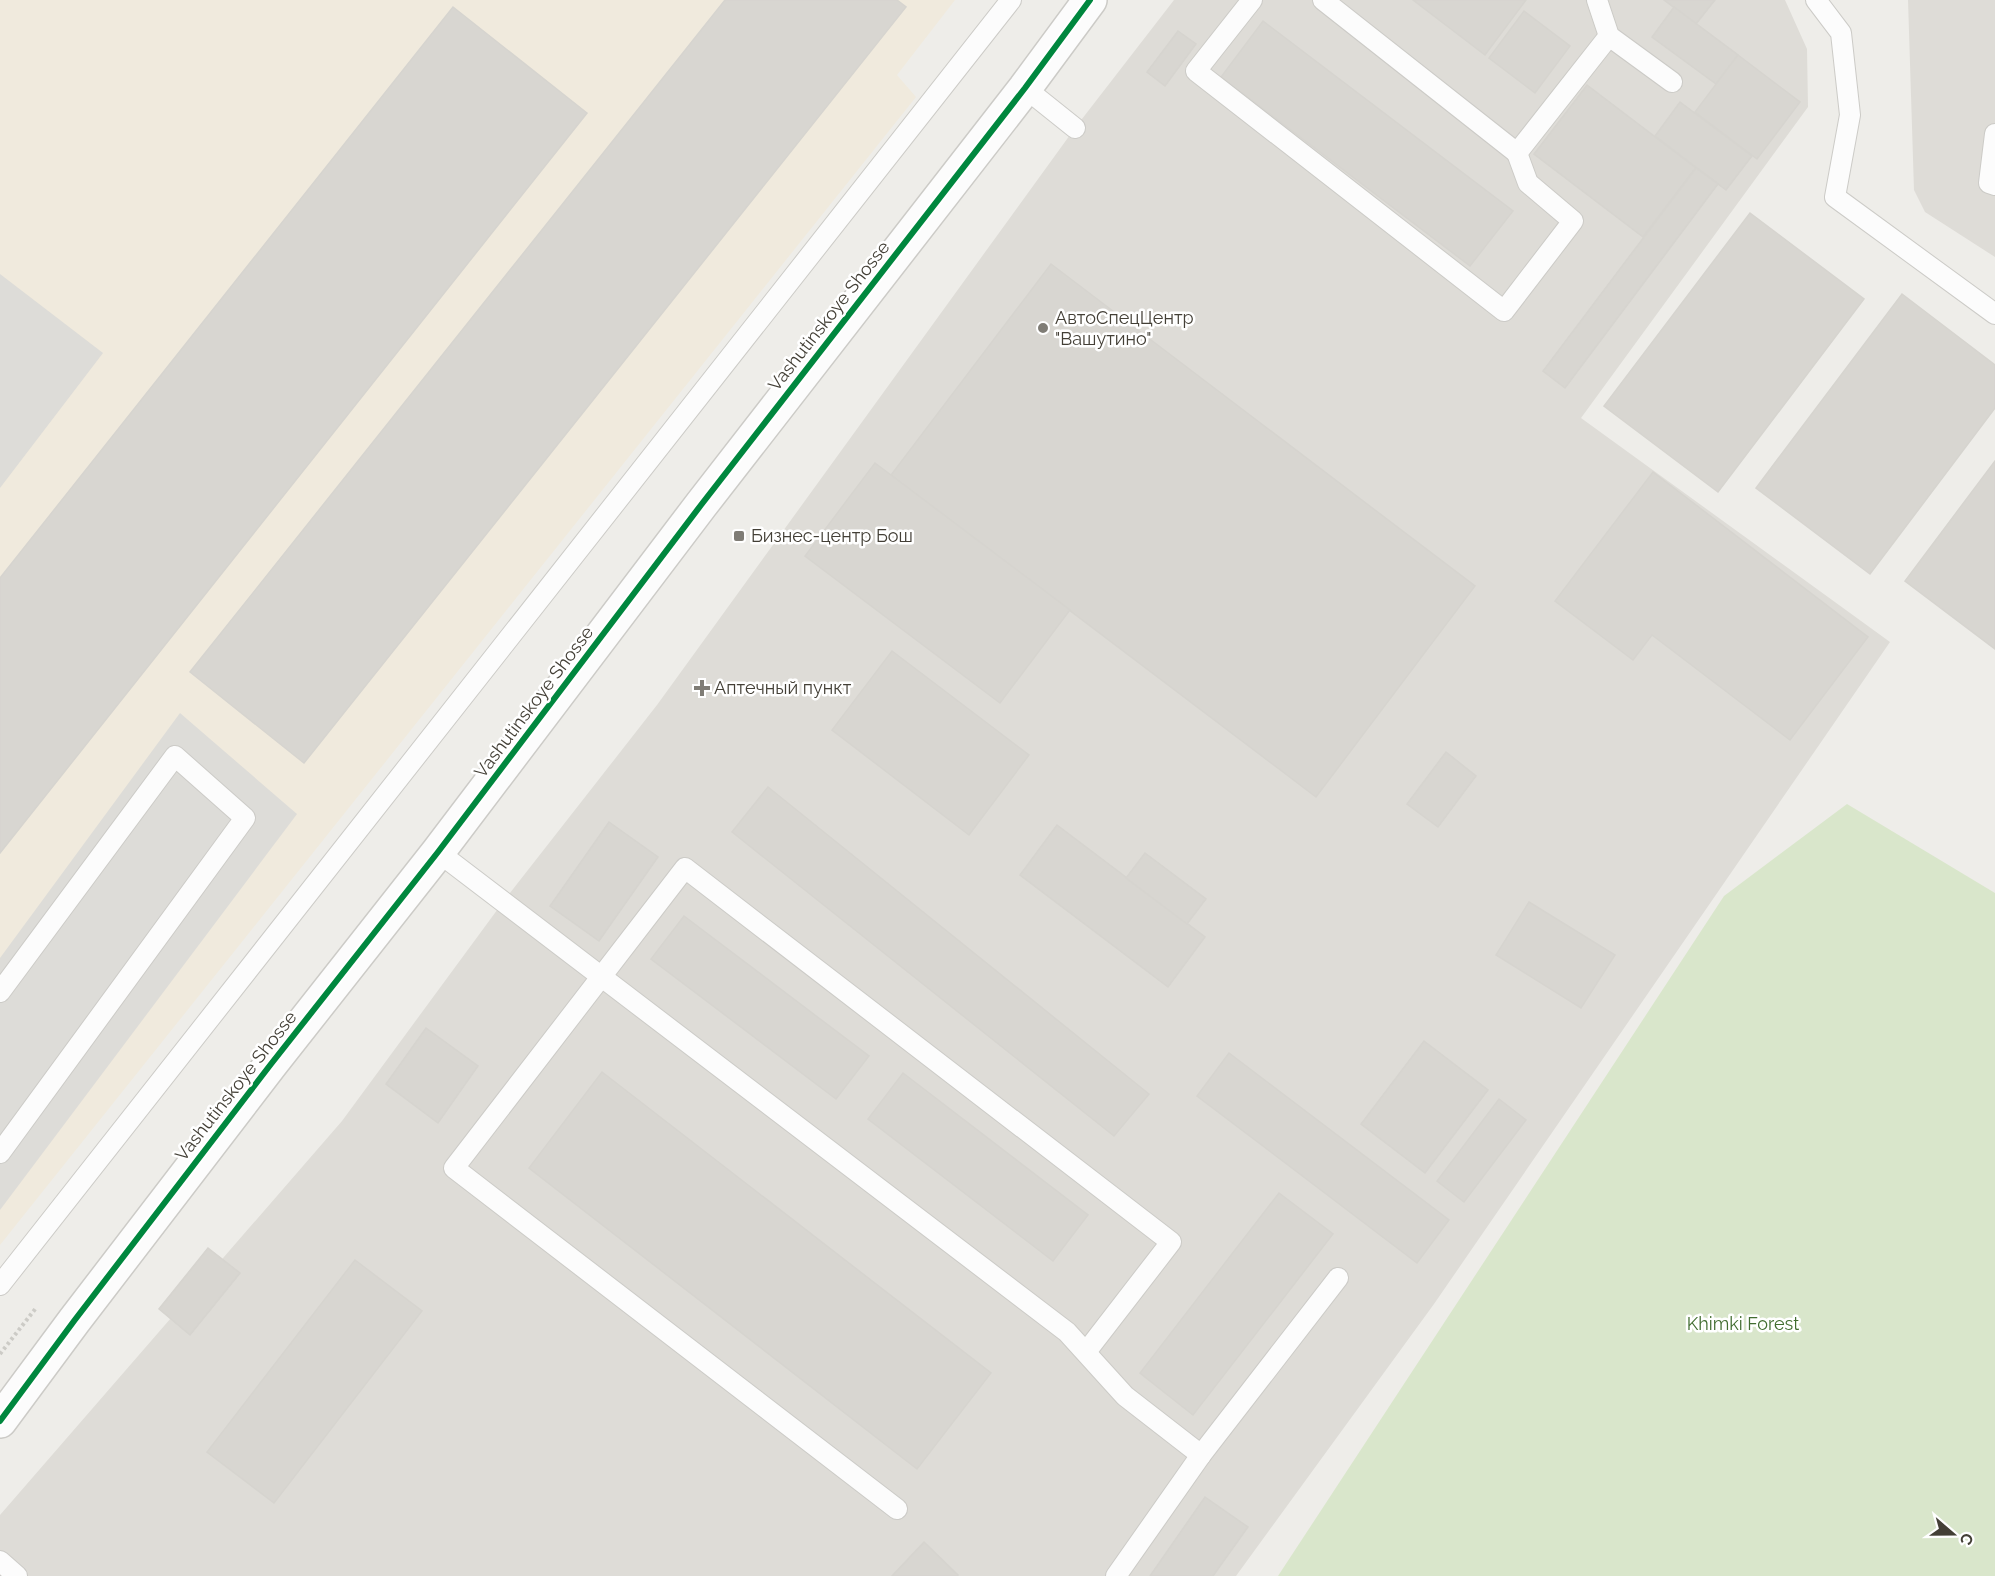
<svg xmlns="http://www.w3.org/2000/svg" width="1995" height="1576" font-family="Raleway,sans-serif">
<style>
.commercial{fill:#f0eadd}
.industrial{fill:#dedcd7}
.green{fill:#d9e6cb}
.parking{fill:#dddcd8}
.building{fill:#d8d6d1;stroke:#d6d4cf;stroke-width:1.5}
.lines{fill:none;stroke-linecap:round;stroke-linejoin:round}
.service-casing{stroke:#cccbc7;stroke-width:22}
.tertiary-casing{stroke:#cccbc7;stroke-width:36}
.path{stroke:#cccbc6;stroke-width:4;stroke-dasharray:3 3;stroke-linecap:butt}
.service{stroke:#fcfcfc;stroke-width:20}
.tertiary{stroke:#fcfcfc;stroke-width:33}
.cycleway-casing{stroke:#fff;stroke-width:10}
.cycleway{stroke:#00873e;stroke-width:6}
.poi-dot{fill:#7f7c75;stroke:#fff;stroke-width:2}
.labels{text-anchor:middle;stroke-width:5;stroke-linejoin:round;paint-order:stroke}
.street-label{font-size:18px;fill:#433f36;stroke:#fff}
.poi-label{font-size:18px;fill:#433f36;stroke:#fff;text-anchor:start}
.park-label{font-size:18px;fill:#416d30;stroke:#fff}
</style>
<rect width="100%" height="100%" fill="#eeede9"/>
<!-- commercial -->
<path class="commercial" d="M0 0H955L897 75 916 97 0 1245Z"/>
<!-- industrial -->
<g class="industrial">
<path d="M1174 0H1785L1807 49 1808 107 1581 418 1890 642 1434 1304 1236 1576H0V1515L342 1121 503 902 657 705 1075 128Z"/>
<path d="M1908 0H1995V257L1925 212 1914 190Z"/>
</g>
<!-- green -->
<path class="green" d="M1847 804 1995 893V1576H1278L1724 896Z"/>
<!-- parking -->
<g class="parking">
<path d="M0 274 103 353 0 488Z"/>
<path d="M180 713 297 814 0 1210V958Z"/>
</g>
<!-- building -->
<g class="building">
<path d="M725 0H897L906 7 304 763 190 672Z"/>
<path d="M1413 0H1526L1485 55Z"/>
<path d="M1664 0H1715L1696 24Z"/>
<path d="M453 7 587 113 0 853V578Z"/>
<path d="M1674 7 1738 55 1716 84 1652 37Z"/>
<path d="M1524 11 1570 46 1535 93 1489 58Z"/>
<path d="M1263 21 1513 211 1470 266 1221 77Z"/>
<path d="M1178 31 1196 44 1165 86 1147 72Z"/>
<path d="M1738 55 1800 102 1757 159 1695 112Z"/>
<path d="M1587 85 1696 168 1643 237 1534 154Z"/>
<path d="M1680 102 1752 156 1726 190 1655 136Z"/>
<path d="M1696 168 1718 184 1565 388 1543 371Z"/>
<path d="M1750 213 1864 299 1718 492 1604 406Z"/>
<path d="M1051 264 1475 586 1316 797 891 475Z"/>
<path d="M1902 294 1995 365V408L1870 574 1756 488Z"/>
<path d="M1995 461V649L1905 581Z"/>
<path d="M875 463 1070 610 1000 703 805 556Z"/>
<path d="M1653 472 1868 637 1790 740 1652 635 1633 660 1555 601Z"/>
<path d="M892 651 1029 755 969 835 832 730Z"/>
<path d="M1446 752 1476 776 1438 827 1407 804Z"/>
<path d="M768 787 1149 1094 1114 1136 732 832Z"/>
<path d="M609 822 658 857 599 941 550 906Z"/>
<path d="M1057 825 1205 937 1168 987 1020 875Z"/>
<path d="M1145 853 1206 899 1187 924 1126 878Z"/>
<path d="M1529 902 1615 955 1581 1008 1496 955Z"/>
<path d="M684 916 869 1056 836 1099 651 959Z"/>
<path d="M426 1028 478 1066 438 1123 386 1084Z"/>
<path d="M1424 1041 1488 1090 1425 1173 1361 1124Z"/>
<path d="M1229 1053 1449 1220 1417 1263 1197 1096Z"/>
<path d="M602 1072 991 1373 917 1469 529 1168Z"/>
<path d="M903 1073 1088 1215 1053 1261 868 1119Z"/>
<path d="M1499 1099 1526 1120 1464 1202 1437 1181Z"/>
<path d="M1279 1193 1333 1234 1193 1415 1140 1373Z"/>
<path d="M208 1248 240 1273 190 1335 159 1309Z"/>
<path d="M355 1260 422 1311 274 1503 207 1452Z"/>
<path d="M1205 1497 1248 1527 1213 1576H1150Z"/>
<path d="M924 1542 958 1575 957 1576H892Z"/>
</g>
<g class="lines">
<!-- service casing -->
<g class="service-casing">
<g id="service">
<path d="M1252 0 1196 71 1504 311 1573 221 1528 183 1517 153"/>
<path d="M1323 0 1517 153 1609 36"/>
<path d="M1597 0 1609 36 1672 82"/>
<path d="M1816 0 1841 33 1850 115 1835 197 1995 314"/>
<path d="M1025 88 1075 128"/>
<path d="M1995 134 1989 183 1995 185"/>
<path d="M438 852 1067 1332 1125 1396 1201 1455 1338 1278"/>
<path d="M0 992 175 756 245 818 0 1153"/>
<path d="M0 1285 1011 0"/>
<path d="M897 1509 454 1168 685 868 1171 1242 1086 1352"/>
<path d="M0 1561 17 1576"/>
<path d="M1116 1576 1201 1455"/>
</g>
</g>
<!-- tertiary casing -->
<g class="tertiary-casing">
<path id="tertiary" d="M0 1421 74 1321 271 1064 438 852 701 505 1025 88 1090 0"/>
</g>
<!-- path -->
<path class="path" d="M0 1354 36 1308"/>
<!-- service -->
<use href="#service" class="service"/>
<!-- tertiary -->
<use href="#tertiary" class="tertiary"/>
<!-- cycleway casing -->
<g class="cycleway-casing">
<path id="cycleway" d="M0 1421 74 1321 271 1064 438 852 701 505 1025 88 1090 0"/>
</g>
<!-- cycleway -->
<use href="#cycleway" class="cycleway"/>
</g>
<!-- markers -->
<g class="poi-dot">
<circle cx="1043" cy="328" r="6"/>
<rect x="733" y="530" width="12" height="12" rx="3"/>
<path d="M699 679h6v6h6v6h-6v6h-6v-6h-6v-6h6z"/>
</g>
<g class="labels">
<!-- street labels -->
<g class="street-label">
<text transform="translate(829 316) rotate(-52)" y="6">Vashutinskoye Shosse</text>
<text transform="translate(534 702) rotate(-53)" y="6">Vashutinskoye Shosse</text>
<text transform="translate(236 1086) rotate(-52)" y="6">Vashutinskoye Shosse</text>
</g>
<!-- poi labels -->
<g class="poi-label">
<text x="1055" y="324">АвтоСпецЦентр<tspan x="1055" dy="21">"Вашутино"</tspan></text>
<text x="751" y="542">Бизнес-центр Бош</text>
<text x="714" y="694">Аптечный пункт</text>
</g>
<!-- park labels -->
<g class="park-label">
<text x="1743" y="1330">Khimki Forest</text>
</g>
</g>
<!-- north arrow -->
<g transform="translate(1953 1534) rotate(110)" stroke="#ffffff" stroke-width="4.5" paint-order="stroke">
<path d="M0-4.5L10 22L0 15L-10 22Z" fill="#433f36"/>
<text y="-9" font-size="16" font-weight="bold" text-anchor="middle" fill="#433f36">С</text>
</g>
</svg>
